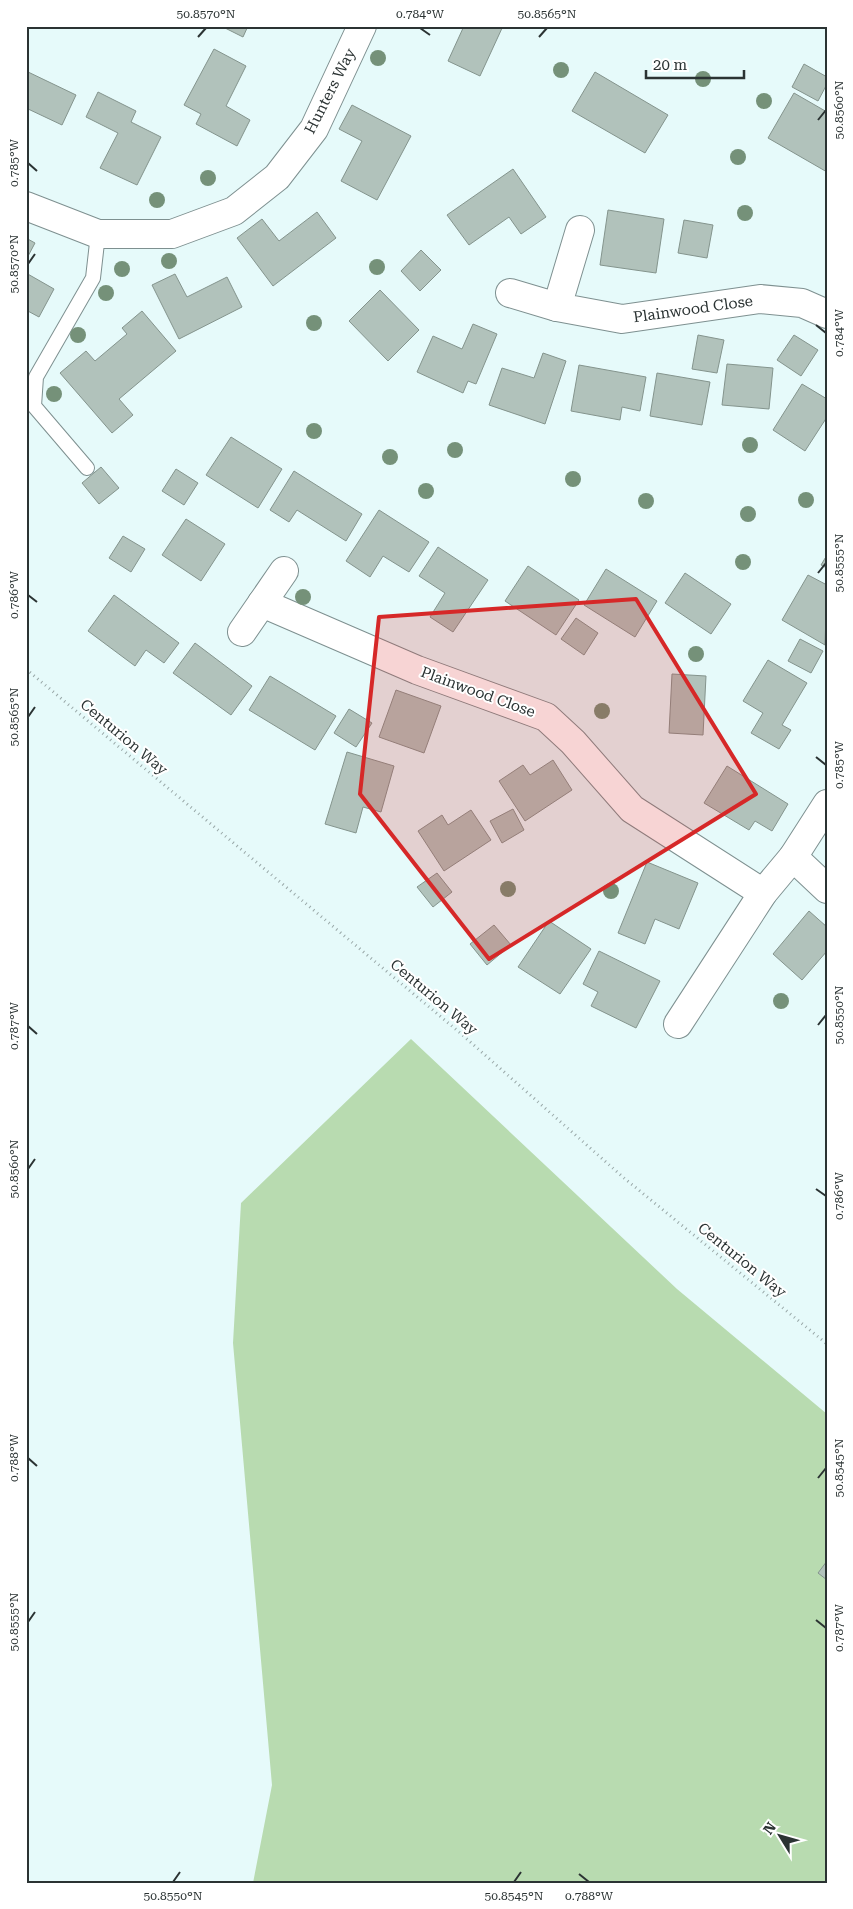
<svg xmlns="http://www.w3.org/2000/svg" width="853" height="1909" font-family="'Roboto Serif',serif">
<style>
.green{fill:#b8dbb0}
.building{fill:#b1c2bb;stroke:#84948d}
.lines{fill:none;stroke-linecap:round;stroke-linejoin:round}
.lane-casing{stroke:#7e9090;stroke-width:16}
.street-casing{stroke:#7e9090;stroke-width:30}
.path{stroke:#99a8a8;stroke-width:3;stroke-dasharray:1 4;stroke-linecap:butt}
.lane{stroke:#fff;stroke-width:14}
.street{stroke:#fff;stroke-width:28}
.tree{fill:#759179}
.marked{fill:#d62828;fill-opacity:0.2;stroke:#d62828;stroke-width:4;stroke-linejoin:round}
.ticks{fill:none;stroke:#2b3333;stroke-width:2}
.labels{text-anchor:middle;stroke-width:4;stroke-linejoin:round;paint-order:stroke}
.street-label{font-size:15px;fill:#2b3333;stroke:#fff}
.neatline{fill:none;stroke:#2b3333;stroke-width:2}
.ticks-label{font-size:12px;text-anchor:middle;fill:#2b3333}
</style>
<rect width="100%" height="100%" fill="#e6fafa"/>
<!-- green -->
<path class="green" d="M411 1039 677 1289 827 1414V1883H253L272 1785 233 1343 241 1203Z"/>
<!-- building -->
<g class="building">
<path d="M221 26H248L243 37Z"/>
<path d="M464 26H503L480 76 448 61Z"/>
<path d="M214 49 246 66 226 106 250 120 237 146 196 124 201 114 184 105Z"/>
<path d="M804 64 827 77V84L818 101 792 87Z"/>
<path d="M26 71 76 95 62 125 26 108Z"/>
<path d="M595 72 668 115 645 153 572 111Z"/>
<path d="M98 92 136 111 131 122 161 137 137 185 100 168 118 133 86 117Z"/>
<path d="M794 93 827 112V172L768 138Z"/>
<path d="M352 105 411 136 377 200 341 181 362 141 339 129Z"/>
<path d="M513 169 546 217 521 234 509 217 469 245 447 215Z"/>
<path d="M608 210 664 219 656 273 600 265Z"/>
<path d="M317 212 336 238 273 286 237 238 262 219 279 241Z"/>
<path d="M684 220 713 225 707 258 678 253Z"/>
<path d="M26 238 35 243 26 260Z"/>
<path d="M421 250 441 270 420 291 401 271Z"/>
<path d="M26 273 54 289 39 317 26 310Z"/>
<path d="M175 274 187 297 227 277 242 307 179 339 152 285Z"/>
<path d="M380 290 419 330 388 361 349 321Z"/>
<path d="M142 311 176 351 119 399 133 415 112 433 60 373 86 351 95 361 127 334 122 328Z"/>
<path d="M473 324 497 334 476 384 468 381 463 393 417 372 433 336 462 349Z"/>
<path d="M698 335 724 340 717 373 692 369Z"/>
<path d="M794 335 818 350 801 376 777 360Z"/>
<path d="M543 353 566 361 545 424 489 405 502 368 534 378Z"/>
<path d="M727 364 773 368 769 409 722 405Z"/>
<path d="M579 365 646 377 640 411 622 407 620 420 571 411Z"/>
<path d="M657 373 710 382 702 425 650 416Z"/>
<path d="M802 384 827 399V417L805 451 773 430Z"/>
<path d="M231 437 282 469 258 508 206 475Z"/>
<path d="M101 467 119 488 99 504 82 483Z"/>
<path d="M176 469 198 483 184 505 162 491Z"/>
<path d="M294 471 362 514 346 541 297 510 289 522 270 510Z"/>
<path d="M379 510 429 542 409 572 383 556 370 577 346 561Z"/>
<path d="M186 519 225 544 201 581 162 555Z"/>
<path d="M123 536 145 549 131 572 109 558Z"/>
<path d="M438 547 488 580 453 632 430 617 445 593 419 576Z"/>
<path d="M827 555V568L821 565Z"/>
<path d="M528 566 579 600 556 635 505 601Z"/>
<path d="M606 569 657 601 635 637 584 605Z"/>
<path d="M685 573 731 604 711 634 665 603Z"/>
<path d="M808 575 827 585 825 645 782 620Z"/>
<path d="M114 595 179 643 164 663 146 650 135 666 88 631Z"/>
<path d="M576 618 598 633 584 655 561 639Z"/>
<path d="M800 639 823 651 811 673 788 661Z"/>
<path d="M195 643 252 686 231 715 173 673Z"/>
<path d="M768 660 807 683 782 725 791 730 779 749 751 733 763 713 743 701Z"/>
<path d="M672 674 706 676 703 735 669 733Z"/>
<path d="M270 676 336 716 315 750 249 710Z"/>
<path d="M396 690 441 706 424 753 379 737Z"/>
<path d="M349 709 372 723 356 747 334 733Z"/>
<path d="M347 752 394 766 381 812 363 807 356 833 325 824Z"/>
<path d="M553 760 572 790 525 821 499 781 523 765 530 775Z"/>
<path d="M727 766 788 804 772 831 755 821 749 830 704 803Z"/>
<path d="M513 809 524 830 502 843 490 821Z"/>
<path d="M471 810 491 840 444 871 418 831 442 815 448 825Z"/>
<path d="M647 862 698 883 679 929 655 919 645 944 618 933Z"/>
<path d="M437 873 452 892 433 907 417 887Z"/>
<path d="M809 911 827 927V951L802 980 773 954Z"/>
<path d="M549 921 591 949 560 994 518 967Z"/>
<path d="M494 925 511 945 487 965 470 944Z"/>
<path d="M599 951 660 981 636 1028 591 1006 598 992 583 984Z"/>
<path d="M827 1561V1580L818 1573Z"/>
</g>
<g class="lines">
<!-- lane casing -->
<g class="lane-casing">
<path id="lane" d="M87 468 34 406 36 377 93 278 98 234"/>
</g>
<!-- street casing -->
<g class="street-casing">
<g id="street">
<path d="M26 206 98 234H172L234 211 277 177 314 129 362 26"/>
<path d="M580 230 557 307 622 319 760 299 802 303 827 314"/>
<path d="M510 293 557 307"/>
<path d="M262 603 417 670 546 717 573 742 632 809 763 893"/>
<path d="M242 632 284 571"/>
<path d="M793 857 827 889"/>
<path d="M678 1024 763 893 793 857 827 804"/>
</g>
</g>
<!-- path -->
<path class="path" d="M26 669 459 1032 624 1178 827 1344"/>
<!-- lane -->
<use href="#lane" class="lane"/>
<!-- street -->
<use href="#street" class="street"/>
</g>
<!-- trees -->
<g class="tree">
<circle cx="378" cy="58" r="8"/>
<circle cx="561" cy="70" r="8"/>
<circle cx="703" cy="79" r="8"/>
<circle cx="764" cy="101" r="8"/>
<circle cx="738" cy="157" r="8"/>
<circle cx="208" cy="178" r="8"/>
<circle cx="157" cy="200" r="8"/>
<circle cx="745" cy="213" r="8"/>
<circle cx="169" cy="261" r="8"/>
<circle cx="377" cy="267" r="8"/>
<circle cx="122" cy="269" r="8"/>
<circle cx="106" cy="293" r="8"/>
<circle cx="314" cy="323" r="8"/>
<circle cx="78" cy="335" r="8"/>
<circle cx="54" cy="394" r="8"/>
<circle cx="314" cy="431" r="8"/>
<circle cx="750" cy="445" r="8"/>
<circle cx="455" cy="450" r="8"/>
<circle cx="390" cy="457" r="8"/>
<circle cx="573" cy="479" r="8"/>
<circle cx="426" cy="491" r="8"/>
<circle cx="806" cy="500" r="8"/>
<circle cx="646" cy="501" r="8"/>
<circle cx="748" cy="514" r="8"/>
<circle cx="743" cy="562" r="8"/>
<circle cx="303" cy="597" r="8"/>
<circle cx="696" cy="654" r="8"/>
<circle cx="602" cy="711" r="8"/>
<circle cx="508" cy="889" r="8"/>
<circle cx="611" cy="891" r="8"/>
<circle cx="781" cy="1001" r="8"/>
</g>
<!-- marked area -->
<path class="marked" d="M636 599 756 794 489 959 360 794 379 617Z"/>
<!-- ticks -->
<path class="ticks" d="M420 28 430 35M198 37 206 28M539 37 547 28M818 120 826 110M28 163 37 171M28 264 35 254M816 325 826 333M818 573 826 563M28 595 37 602M28 717 35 707M816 757 826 765M818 1025 826 1015M28 1026 37 1034M28 1169 35 1159M816 1189 826 1196M28 1458 37 1466M818 1478 826 1468M816 1620 826 1628M28 1622 35 1612M579 1874 589 1882M173 1882 180 1872M514 1882 521 1872"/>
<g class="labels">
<!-- street labels -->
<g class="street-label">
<text transform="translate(330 91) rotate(-63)" y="5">Hunters Way</text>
<text transform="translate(693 309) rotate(-8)" y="5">Plainwood Close</text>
<text transform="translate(478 692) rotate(20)" y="5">Plainwood Close</text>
<text transform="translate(124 737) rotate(40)" y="5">Centurion Way</text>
<text transform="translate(434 997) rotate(40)" y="5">Centurion Way</text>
<text transform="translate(742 1260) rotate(39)" y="5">Centurion Way</text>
</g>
</g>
<!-- border -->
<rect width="853" height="1909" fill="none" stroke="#ffffff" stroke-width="55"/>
<!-- north arrow -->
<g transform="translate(780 1836) rotate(307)" stroke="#ffffff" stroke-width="4" paint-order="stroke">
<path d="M0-4L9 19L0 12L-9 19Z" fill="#2b3333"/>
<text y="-8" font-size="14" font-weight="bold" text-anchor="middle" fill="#2b3333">N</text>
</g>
<!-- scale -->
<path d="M646 70v8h98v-8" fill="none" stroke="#2b3333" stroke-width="2.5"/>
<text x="653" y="70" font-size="15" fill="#2b3333" stroke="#ffffff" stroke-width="4" paint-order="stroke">20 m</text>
<rect x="28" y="28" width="798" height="1854" class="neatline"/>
<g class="ticks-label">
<text x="206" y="18">50.8570°N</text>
<text x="420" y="18">0.784°W</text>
<text x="547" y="18">50.8565°N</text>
<text transform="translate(839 110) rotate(-90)" y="4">50.8560°N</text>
<text transform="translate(14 163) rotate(-90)" y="4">0.785°W</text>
<text transform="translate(14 264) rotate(-90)" y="4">50.8570°N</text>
<text transform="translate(839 333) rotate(-90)" y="4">0.784°W</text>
<text transform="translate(839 563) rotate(-90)" y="4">50.8555°N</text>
<text transform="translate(14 595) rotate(-90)" y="4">0.786°W</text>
<text transform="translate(14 717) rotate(-90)" y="4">50.8565°N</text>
<text transform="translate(839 765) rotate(-90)" y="4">0.785°W</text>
<text transform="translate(839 1015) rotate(-90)" y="4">50.8550°N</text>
<text transform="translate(14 1026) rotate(-90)" y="4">0.787°W</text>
<text transform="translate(14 1169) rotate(-90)" y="4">50.8560°N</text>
<text transform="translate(839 1196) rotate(-90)" y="4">0.786°W</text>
<text transform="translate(14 1458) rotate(-90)" y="4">0.788°W</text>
<text transform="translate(839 1468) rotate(-90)" y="4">50.8545°N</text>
<text transform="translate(14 1622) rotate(-90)" y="4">50.8555°N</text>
<text transform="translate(839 1628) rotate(-90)" y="4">0.787°W</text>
<text x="173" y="1900">50.8550°N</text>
<text x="514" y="1900">50.8545°N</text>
<text x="589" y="1900">0.788°W</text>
</g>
</svg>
